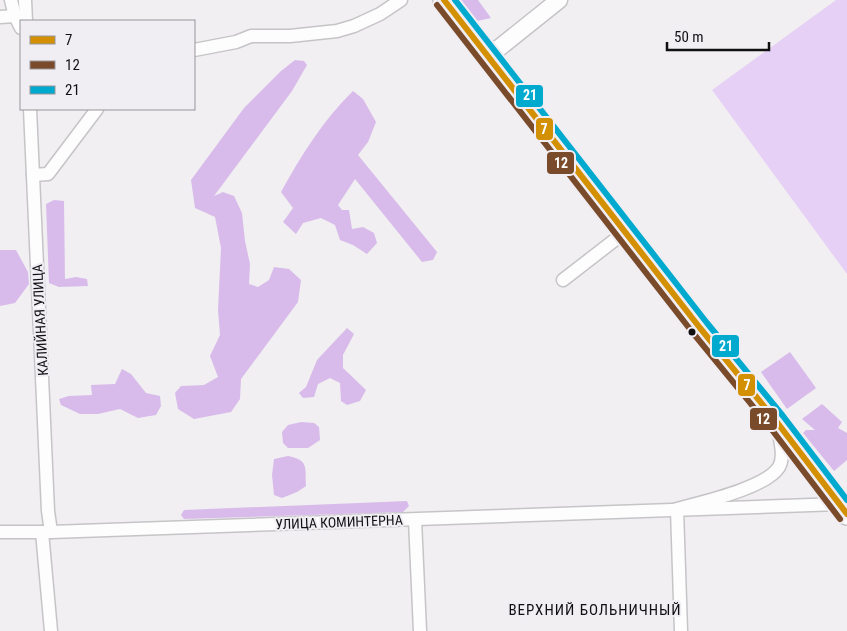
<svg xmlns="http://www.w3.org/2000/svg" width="847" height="631" font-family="'Roboto Condensed',sans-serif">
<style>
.green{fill:#e6d0f5}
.forest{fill:#d8bbea}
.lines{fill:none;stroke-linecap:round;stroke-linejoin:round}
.minor-casing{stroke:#c6c4c7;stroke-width:15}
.tertiary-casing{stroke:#c6c4c7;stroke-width:19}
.trunk-casing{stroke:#c6c4c7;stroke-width:24}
.minor{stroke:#fdfdfd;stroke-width:12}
.tertiary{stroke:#fdfdfd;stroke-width:16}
.trunk{stroke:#fdfdfd;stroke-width:21}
.bus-1-casing{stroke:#f1eef3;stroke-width:10}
.bus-2-casing{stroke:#f1eef3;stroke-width:10}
.bus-3-casing{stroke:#f1eef3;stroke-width:10}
.bus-1{stroke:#d49003;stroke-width:6}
.bus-2{stroke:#7a4b2a;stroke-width:6}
.bus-3{stroke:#00a9ce;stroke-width:6}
.bus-dot{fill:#111011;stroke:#f1eef3;stroke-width:2}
.labels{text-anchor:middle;stroke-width:4;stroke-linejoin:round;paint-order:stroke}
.street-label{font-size:14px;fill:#111011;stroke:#f1eef3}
.neighbourhood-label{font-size:15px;letter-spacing:1px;fill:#111011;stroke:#f1eef3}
.line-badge{stroke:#f1eef3;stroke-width:2}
.badge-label{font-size:14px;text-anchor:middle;font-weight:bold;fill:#fff}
</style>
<rect width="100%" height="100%" fill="#f1eff2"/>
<!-- green -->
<path class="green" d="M836 0H847V274L712 90Z"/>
<!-- forest -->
<g class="forest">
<path d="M458 0H478L491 18 477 21Z"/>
<path d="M295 60 304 61 307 65 292 91 214 196 223 192 234 196 242 213 245 241 250 264 249 284 258 287 269 280 274 267 289 269 301 280 298 302 241 379 240 399 231 412 194 419 178 409 175 393 181 386 204 385 218 377 210 356 220 335 218 310 221 248 215 217 195 208 191 180 244 108 281 71Z"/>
<path d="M353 91 363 99 376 122 368 142 358 155 437 252 433 260 422 262 355 179 338 205 342 210H349L352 229 363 227 374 233 377 243 367 254 353 245 340 240 335 225 321 218 303 223 296 234 283 222 293 208 281 192C301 156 323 120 353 91Z"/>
<path d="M54 200 64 201 65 279 76 277 87 279 88 286 59 287 49 283 46 204Z"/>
<path d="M0 250H16L28 272 29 284 15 303 0 306Z"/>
<path d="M347 328 354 334 343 355V368L366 390 360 401 347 405 341 401 340 383 330 378 318 384 314 397 303 398 299 393 306 387 317 360Z"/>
<path d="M790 352 816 388 787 409 761 372Z"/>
<path d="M122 369 131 374 146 393 160 396 161 406 156 415 138 418 120 409 98 414H80L61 405 59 399 69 396 92 395 91 385 115 384Z"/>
<path d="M822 404 842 422 838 428 847 433V460L834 471 803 433 806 430H815L802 419Z"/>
<path d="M301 422 314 423 319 427 320 440 308 448H288L283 443 282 432 288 425Z"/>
<path d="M288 456C309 460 305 467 306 486L297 492 282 498 274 495 272 475 274 459Z"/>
<path d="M407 501 409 506 403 512 184 519 181 515 184 510Z"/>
</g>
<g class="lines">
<!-- minor casing -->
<g class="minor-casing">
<g id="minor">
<path d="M11 0 15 16 21 28"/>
<path d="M25 0 26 21"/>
<path d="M0 17 15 16"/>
<path d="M194 50 236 42 251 36H290L337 31 354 26 380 14 401 0"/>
<path d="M30 109 48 511 51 532"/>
<path d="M33 175 48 174 97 109"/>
<path d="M563 280 625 232"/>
<path d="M415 520 420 631"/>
<path d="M0 532H51L839 504"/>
<path d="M42 532 51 631"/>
<path d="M681 631 677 509C702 502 766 488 779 467 785 456 780 441 778 429"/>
</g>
</g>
<!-- tertiary casing -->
<g class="tertiary-casing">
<path id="tertiary" d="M489 56 559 0"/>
</g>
<!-- trunk casing -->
<g class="trunk-casing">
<path id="trunk" d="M444 0 700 328 776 421 847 514"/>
</g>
<!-- minor -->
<use href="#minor" class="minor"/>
<!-- tertiary -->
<use href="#tertiary" class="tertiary"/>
<!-- trunk -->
<use href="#trunk" class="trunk"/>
<!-- bus-1 casing -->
<g class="bus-1-casing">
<path id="bus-1" d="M444 0 700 328 776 421 847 514"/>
</g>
<!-- bus-2 casing -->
<g class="bus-2-casing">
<path id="bus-2" d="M437 5 693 333 769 426 840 519"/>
</g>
<!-- bus-3 casing -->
<g class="bus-3-casing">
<path id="bus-3" d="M455 0 707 323 783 416 847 500"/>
</g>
<!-- bus-1 -->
<use href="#bus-1" class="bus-1"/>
<!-- bus-2 -->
<use href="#bus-2" class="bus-2"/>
<!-- bus-3 -->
<use href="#bus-3" class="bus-3"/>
</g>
<!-- markers -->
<circle class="bus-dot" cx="692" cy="332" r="4.5"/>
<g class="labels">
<!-- street labels -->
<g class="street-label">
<text transform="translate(40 320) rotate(-93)" y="5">КАЛИЙНАЯ УЛИЦА</text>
<text transform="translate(339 522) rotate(-2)" y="5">УЛИЦА КОМИНТЕРНА</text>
</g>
<!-- neighbourhood labels -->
<g class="neighbourhood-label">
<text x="595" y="615">ВЕРХНИЙ БОЛЬНИЧНЫЙ</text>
</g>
</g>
<g class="line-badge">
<rect x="515" y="84" width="29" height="24" rx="5" fill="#00a9ce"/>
<rect x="535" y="117" width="19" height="24" rx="5" fill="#d49003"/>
<rect x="546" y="151" width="29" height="24" rx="5" fill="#7a4b2a"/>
<rect x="711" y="334" width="29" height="24" rx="5" fill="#00a9ce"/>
<rect x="737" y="373" width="19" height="24" rx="5" fill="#d49003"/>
<rect x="749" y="407" width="29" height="24" rx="5" fill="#7a4b2a"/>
</g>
<g class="badge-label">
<text x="530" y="100">21</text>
<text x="544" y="134">7</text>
<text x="561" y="168">12</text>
<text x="726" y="351">21</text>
<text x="747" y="390">7</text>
<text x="763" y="424">12</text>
</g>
<!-- legend -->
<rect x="20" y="20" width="175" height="90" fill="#f1eef3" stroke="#979599"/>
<rect x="30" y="36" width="25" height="8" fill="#d49003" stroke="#979599"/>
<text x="65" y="45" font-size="15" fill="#111011">7</text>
<rect x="30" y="61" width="25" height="8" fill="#7a4b2a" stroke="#979599"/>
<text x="65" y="70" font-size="15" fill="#111011">12</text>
<rect x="30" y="86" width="25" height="8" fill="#00a9ce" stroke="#979599"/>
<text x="65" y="95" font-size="15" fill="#111011">21</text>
<!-- scale -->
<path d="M667 42v8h102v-8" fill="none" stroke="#111011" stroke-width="2.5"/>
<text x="674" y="42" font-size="15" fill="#111011" stroke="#f1eef3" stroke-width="4" paint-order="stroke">50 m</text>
</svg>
